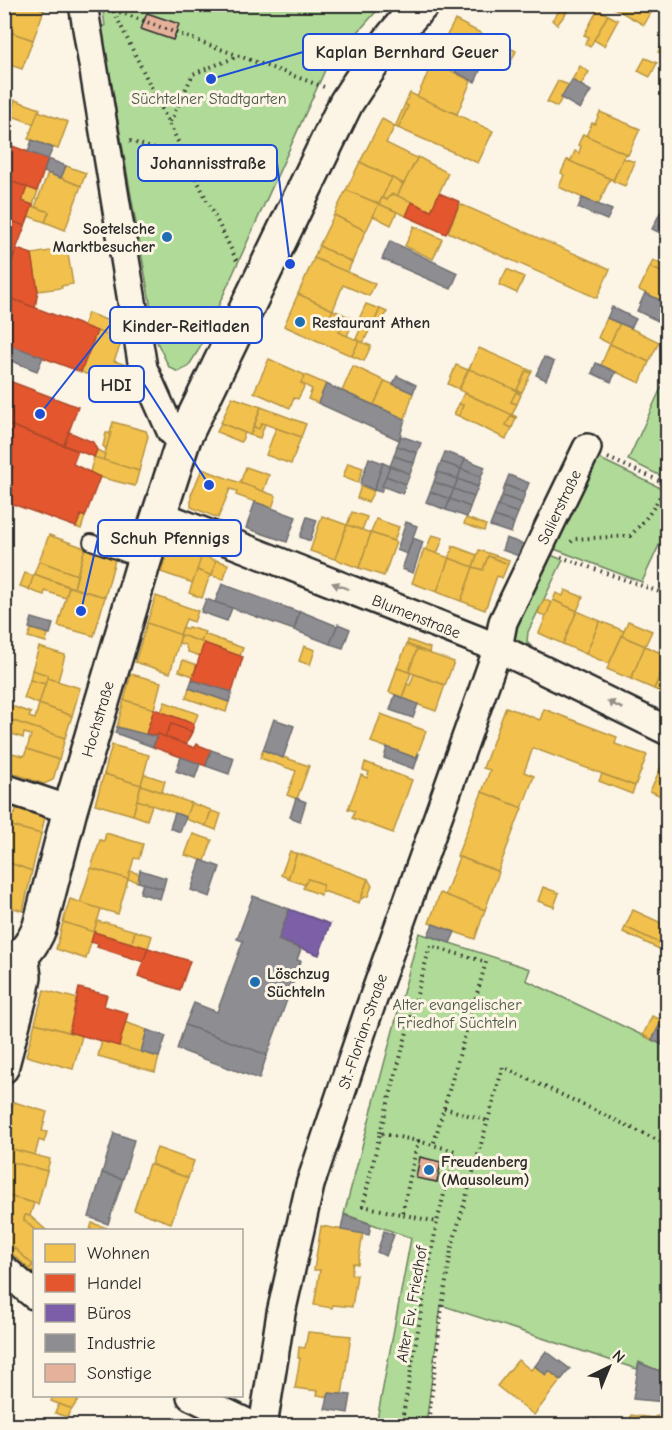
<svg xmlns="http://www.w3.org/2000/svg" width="672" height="1430" font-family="'Comic Neue',sans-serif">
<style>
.green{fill:#b0da97;stroke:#6e8261;stroke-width:1.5}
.homes{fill:#f2c14e;stroke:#b69444;stroke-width:1.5}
.shops{fill:#e4572e;stroke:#ac4a2d;stroke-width:1.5}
.offices{fill:#7b5ea7;stroke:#634f82;stroke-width:1.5}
.industry{fill:#8d8d92;stroke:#707073;stroke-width:1.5}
.building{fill:#e6b19b;stroke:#2b2b2b;stroke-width:1.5}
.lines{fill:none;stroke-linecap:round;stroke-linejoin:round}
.service-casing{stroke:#2b2b2b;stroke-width:18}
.minor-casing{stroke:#2b2b2b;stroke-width:32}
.secondary-casing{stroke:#2b2b2b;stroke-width:38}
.path{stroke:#2b2b2b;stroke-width:4;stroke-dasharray:1.5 4.5;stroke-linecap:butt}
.service{stroke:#fcf5e5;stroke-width:14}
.minor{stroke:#fcf5e5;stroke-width:27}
.secondary{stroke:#fcf5e5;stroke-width:33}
.oneway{fill:#949088}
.poi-dot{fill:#1f6fb2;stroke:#fcf5e5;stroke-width:2}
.labels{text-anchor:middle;stroke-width:6;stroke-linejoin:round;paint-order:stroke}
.park-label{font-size:16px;fill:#4c5746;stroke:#fcf5e5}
.poi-label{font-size:16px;font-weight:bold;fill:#2b2b2b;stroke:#fcf5e5;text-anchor:start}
.street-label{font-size:16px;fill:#2b2b2b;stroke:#fcf5e5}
.leader{fill:none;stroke:#1d4ed8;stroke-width:2}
.callout-dot{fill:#1d4ed8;stroke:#fcf5e5;stroke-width:2}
.callout{fill:#fcf5e5;stroke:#1d4ed8;stroke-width:2}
.callout-label{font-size:18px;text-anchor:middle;font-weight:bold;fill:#2b2b2b}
</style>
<rect width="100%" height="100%" fill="#fcf5e5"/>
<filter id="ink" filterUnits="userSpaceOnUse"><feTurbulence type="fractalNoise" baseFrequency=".0167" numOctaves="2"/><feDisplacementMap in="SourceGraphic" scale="12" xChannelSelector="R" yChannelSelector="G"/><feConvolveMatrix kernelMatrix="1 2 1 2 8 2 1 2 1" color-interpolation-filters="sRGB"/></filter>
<g filter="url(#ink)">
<!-- green -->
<g class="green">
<path d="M102 5H382L326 68 198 351 188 367 178 372 169 367 157 342 101 26H105Z"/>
<path d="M667 375 668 479H667L628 460Z"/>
<path d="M594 456 667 491V528L642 582 549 547Z"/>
<path d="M546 553 563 560 528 632 527 642 533 648 516 640 510 626Z"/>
<path d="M419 933 530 969 526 980 667 1047 668 1353 659 1371 639 1362 637 1369 441 1305 426 1425H376L411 1238 344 1214Z"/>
</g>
<!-- homes -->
<g class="homes">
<path d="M8 4H29L44 10 33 40 4 30V13Z"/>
<path d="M553 4H571L567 12Z"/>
<path d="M614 4H656L644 25 612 7Z"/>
<path d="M561 9 567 12 557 25 552 20Z"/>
<path d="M598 9 608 15 590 47 585 44 589 37 584 35Z"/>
<path d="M608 15 618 20 604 46 594 40Z"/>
<path d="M455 20 516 51 510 64 478 48 471 60 442 45Z"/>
<path d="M4 30 33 40 22 69 4 63Z"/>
<path d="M666 36 668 37V57L658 52Z"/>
<path d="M645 58 657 63 650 77 638 71Z"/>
<path d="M433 61 471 81 457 114 417 97Z"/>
<path d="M580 66 589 72 581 85 572 80Z"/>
<path d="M558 81 569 85 557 107 547 102Z"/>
<path d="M410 93 493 131 478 163 398 128 408 106 405 104Z"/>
<path d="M15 100 40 109 34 124 10 115Z"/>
<path d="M405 104 408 106 398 128 395 127Z"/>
<path d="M38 111 68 122 58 149 28 139Z"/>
<path d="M600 112 640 129 628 155 586 136 592 123 595 124Z"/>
<path d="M382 119 395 126 386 143 417 158 404 184 360 162Z"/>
<path d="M583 134 628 155H625L613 180 567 160H571L575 151 579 153 581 146 578 145Z"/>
<path d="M418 157 448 173 431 211 397 196Z"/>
<path d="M623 158 635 162 625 186 613 181Z"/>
<path d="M567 160 613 180 610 179 598 205 559 187 564 175 561 173Z"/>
<path d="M360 162 392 178 379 204 346 190Z"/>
<path d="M66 166 86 173 81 186 61 178Z"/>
<path d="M48 173 81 186 65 230 45 222 49 212 35 207Z"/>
<path d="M392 178 403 184 397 196 393 194 389 196 387 200 382 198Z"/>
<path d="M27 187 38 191 33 205 22 201Z"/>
<path d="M346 190 379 204 366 231 334 215Z"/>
<path d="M393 194 412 202 406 216 379 204 382 198 387 200 389 196Z"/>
<path d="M379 204 397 212 391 225 373 216Z"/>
<path d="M460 204 610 269 597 298 448 232Z"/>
<path d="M32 206 49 212 45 222 28 216Z"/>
<path d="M334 215 366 231 352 262 319 246Z"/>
<path d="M414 226 442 239 433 259 405 246Z"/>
<path d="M319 246 352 262 347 273 314 258Z"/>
<path d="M67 248 73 284 61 286 62 288 38 291 32 254Z"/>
<path d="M314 258 375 284 369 296 343 285 333 310 298 294Z"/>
<path d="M653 260 668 267V270L661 272 650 267Z"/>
<path d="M650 267 661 272 668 270V304L639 290Z"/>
<path d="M507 269 524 277 517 293 499 285Z"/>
<path d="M298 294 333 310 328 321 342 327 339 332 359 341 352 356 284 326Z"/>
<path d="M366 304 380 309 372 327 358 321Z"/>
<path d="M380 309 387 312 379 330 372 327Z"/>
<path d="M333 310 354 319 347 336 339 332 342 327 328 321Z"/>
<path d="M88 313 119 325 114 338 83 326Z"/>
<path d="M607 318 620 324 610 344 598 338Z"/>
<path d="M363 323 371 327 363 343 356 339Z"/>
<path d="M620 323 659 342 649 362 610 344Z"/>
<path d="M97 331 122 341 114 361 126 365 118 386 81 372Z"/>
<path d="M359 341 371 346 364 361 352 356Z"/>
<path d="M610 344 649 362 640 383 601 365Z"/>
<path d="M479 348 532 371 531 373 526 371 517 390 522 393 469 369Z"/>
<path d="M269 359 305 375 301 383 305 385 298 399 294 398 290 408 254 392Z"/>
<path d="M456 365 468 370 459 389 448 384Z"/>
<path d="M353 366 385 381 374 405 342 391Z"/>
<path d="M469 369 522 393 516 392 511 402 517 404 512 415 459 390Z"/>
<path d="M526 371 531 373 522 392 517 390Z"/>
<path d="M305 375 326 384 318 403 308 399 312 389 301 383Z"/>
<path d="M385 381 413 393 405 419 374 405Z"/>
<path d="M516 392 521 395 517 404 511 402Z"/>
<path d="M464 393 517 417 511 416 506 425 512 428 506 439 459 416 463 405 459 404Z"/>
<path d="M232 397 261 407 250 435 221 423Z"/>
<path d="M459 404 463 405 459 416 454 414Z"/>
<path d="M261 407 306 424 301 437 262 423 259 429 254 427Z"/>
<path d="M511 416 516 418 512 428 506 425Z"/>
<path d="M113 422 146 431 148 436 139 471 103 461Z"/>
<path d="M221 423 245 433 241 442 217 432Z"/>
<path d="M262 423 265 424 260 438 250 435 254 427 259 429Z"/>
<path d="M276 428 301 437 291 464 266 455Z"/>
<path d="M106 433H111L106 449 103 446Z"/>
<path d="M97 450 105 454 103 461 94 457Z"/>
<path d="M94 457 139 471 135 486 99 477 90 472Z"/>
<path d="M348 463 363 468 358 483 343 477Z"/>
<path d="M246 467 269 475 263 492 240 483Z"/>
<path d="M202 469 276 496 272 508 236 495 237 491 230 489 218 518 191 507V495Z"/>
<path d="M361 486 374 491 368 502 357 498Z"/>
<path d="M352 512 367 517 362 530 347 525Z"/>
<path d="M81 515 85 517 81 529 76 527Z"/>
<path d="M322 516 347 525 335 559 310 551Z"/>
<path d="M466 518 486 525 484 531 464 524Z"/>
<path d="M376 519 399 527 394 541 371 533Z"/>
<path d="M347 525 371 533 359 568 335 559Z"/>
<path d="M371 533 396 542 384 576 359 568Z"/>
<path d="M49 535 85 548 77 575 39 561Z"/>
<path d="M432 535 443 538 437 554 426 550Z"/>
<path d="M171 542 203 554 193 583 161 572Z"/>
<path d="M453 546 477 555 473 567 449 558Z"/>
<path d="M85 548 115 560 105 597 74 588Z"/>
<path d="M424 549 449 558 437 592 412 583Z"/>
<path d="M479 550 509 560 508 564 488 556 483 570 473 567Z"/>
<path d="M202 555 216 561 212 576 197 570Z"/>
<path d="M488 556 508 564 502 578 497 576 485 610 461 601 473 567 483 570Z"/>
<path d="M449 558 473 567 461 601 437 592Z"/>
<path d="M216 560 228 564 224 579 212 576Z"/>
<path d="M39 561 77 575 74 588 34 574Z"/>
<path d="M197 570 210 575 202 598 189 593Z"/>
<path d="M25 573 34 576 29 589 20 586Z"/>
<path d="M34 574 69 587 66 598 45 591 44 595 29 590Z"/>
<path d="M69 587 105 597 94 636 58 626Z"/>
<path d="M565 590 583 597 577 611 553 600 556 593 563 596Z"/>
<path d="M156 596 198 611 194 622 186 619 180 635 147 623Z"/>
<path d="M544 599 552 603 546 617 538 613Z"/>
<path d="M553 600 577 611 563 644 539 633Z"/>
<path d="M577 611 600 621 586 654 563 644Z"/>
<path d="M600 621 624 631 609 664 586 654Z"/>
<path d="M628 621 652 631 645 646 622 636Z"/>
<path d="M147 623 181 635 170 673 135 662Z"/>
<path d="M183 627 187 629 188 627 205 632 201 642 180 635Z"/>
<path d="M31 629 48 634 46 642 28 637Z"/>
<path d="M204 634 243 648 240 656 201 642Z"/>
<path d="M181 635 204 643 200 656 188 652 185 645 179 643Z"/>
<path d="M622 636 645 646 631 679 607 669Z"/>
<path d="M408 640 430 648 429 653 407 644Z"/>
<path d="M407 644 417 649 409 672 397 668Z"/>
<path d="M304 646 315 650 310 665 299 661Z"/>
<path d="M645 646 668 656 654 689 631 679Z"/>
<path d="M39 647 65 655 58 681 47 678 48 675 32 670Z"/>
<path d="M417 649 454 662 445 685 409 672Z"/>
<path d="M668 659V695L654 689Z"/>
<path d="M183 660 197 665 193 676 179 671Z"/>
<path d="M397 668 411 673 402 697 389 692Z"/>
<path d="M32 670 48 675 45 684 30 680Z"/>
<path d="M131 674 161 682 154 709 124 700Z"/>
<path d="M414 674 445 685 436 711 402 699 407 684 410 685Z"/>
<path d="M47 678 80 688 72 716 39 704Z"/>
<path d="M30 680 45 684 39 704 24 698Z"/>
<path d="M189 688 229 702 226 712 186 698Z"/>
<path d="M124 700 154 709 146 735 117 727Z"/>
<path d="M165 702 198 714 194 724 161 712Z"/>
<path d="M6 704 31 713 29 717 35 719 39 704 72 716 65 738 4 718Z"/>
<path d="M506 707 540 720 544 709 617 737 615 744 647 755 635 786 533 748 524 772 534 776 522 808 482 792 490 770 483 768Z"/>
<path d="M381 714 426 731 416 758 371 742Z"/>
<path d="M4 718 65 738 59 760 27 749 31 735 24 733 23 738 4 731Z"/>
<path d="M112 745 149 755 141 785 104 774Z"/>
<path d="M27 749 59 760 53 780 44 784 4 770V751L24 756Z"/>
<path d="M263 750 309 766 297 799 287 795 296 771 260 758Z"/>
<path d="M365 762 412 780 393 833 352 818 355 811 348 809 361 775 367 778 369 772 363 770Z"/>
<path d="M663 763 668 765V799L650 791Z"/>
<path d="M104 774 141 785 133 815 95 804Z"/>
<path d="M144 774 165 781 162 792 141 785Z"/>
<path d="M602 774 635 786 632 794 599 781Z"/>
<path d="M141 785 191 803 186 817 137 800Z"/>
<path d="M482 792 522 808 498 871 457 856Z"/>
<path d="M137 800 152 805 147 820 133 815Z"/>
<path d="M191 803 211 810 206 826 185 819Z"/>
<path d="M17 805 46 813 41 834 4 824V811L15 814Z"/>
<path d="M211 811 221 814 216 830 206 826Z"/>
<path d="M11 826 41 834 32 871 4 861V851Z"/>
<path d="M106 833 143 844 139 859 134 858 128 879 91 868 100 840 104 841Z"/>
<path d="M193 834 212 840 205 861 185 855Z"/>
<path d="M290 851 297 854 288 878 281 875Z"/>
<path d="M297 853 368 879 359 903 323 891 321 889 323 884 308 879 306 885 288 879Z"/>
<path d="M459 857 499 872 485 910 445 895Z"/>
<path d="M4 861 32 871 23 911 4 905Z"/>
<path d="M91 868 128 879 118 914 80 903Z"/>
<path d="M130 871 140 874 138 882 128 879Z"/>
<path d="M308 879 323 884 321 895 303 888Z"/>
<path d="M368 879 372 886 368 896 361 899Z"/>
<path d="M543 887 559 893 554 907 538 901Z"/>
<path d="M440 893 485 910 475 939 429 923Z"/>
<path d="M70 899 101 909 94 932 63 922Z"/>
<path d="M633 910 668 926V947L625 927Z"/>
<path d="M97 921 104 923 105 922 135 931 132 943 94 932Z"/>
<path d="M63 922 94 932 86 959 56 949Z"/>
<path d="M625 927 668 947V953L623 932Z"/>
<path d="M135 931 152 936 148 948 132 943Z"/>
<path d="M44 990 78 999 69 1032 35 1023Z"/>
<path d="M652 1016 662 1020 652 1040 643 1035Z"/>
<path d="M125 1022 147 1030 141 1052 119 1046Z"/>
<path d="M35 1023 82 1036 73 1069 26 1056Z"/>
<path d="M102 1041 159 1057 155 1072 98 1056Z"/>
<path d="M14 1102 47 1112 42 1131 47 1132 44 1142 39 1140 35 1155 4 1147V1136Z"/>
<path d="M4 1147 50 1159 47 1171 4 1160Z"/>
<path d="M157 1148 194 1161 188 1178 151 1164Z"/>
<path d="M4 1160 47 1171 38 1204 4 1195Z"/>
<path d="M149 1164 188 1178 171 1223 134 1210Z"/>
<path d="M4 1195 34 1203 30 1216 25 1215 24 1220 35 1230 34 1274 29 1269 33 1265 14 1248 10 1252 4 1248Z"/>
<path d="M25 1215 30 1216 46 1230H35L24 1220Z"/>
<path d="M92 1223 107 1228 106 1230H90Z"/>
<path d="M321 1226 363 1233 358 1264 353 1263 351 1274 357 1275 352 1307 333 1305 332 1308 314 1305 320 1270H314Z"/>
<path d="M14 1248 33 1265 29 1269 10 1252Z"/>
<path d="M308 1332 351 1336 342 1395 329 1393 328 1397 317 1395 318 1391 295 1388 300 1358H298L299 1347 305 1348Z"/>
<path d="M518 1360 531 1370 534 1366 546 1375 549 1371 561 1380 534 1415 497 1386Z"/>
<path d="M53 1396H81L72 1409 51 1401Z"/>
<path d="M59 1404 72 1409 67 1417 55 1413Z"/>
<path d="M666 1412 668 1426H630L631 1415 653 1418Z"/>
<path d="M594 1419 630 1424V1426H593Z"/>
</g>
<!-- shops -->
<g class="shops">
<path d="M4 143 48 159 37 191 4 179Z"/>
<path d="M4 179 27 187 22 201 33 205 25 226 4 218Z"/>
<path d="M439 193 460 202 446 234 406 216 412 202 431 211Z"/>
<path d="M4 218 25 226 4 281Z"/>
<path d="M17 249 32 254 38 291 35 308 4 296V281Z"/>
<path d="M4 296 97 331 81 372 4 343Z"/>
<path d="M4 379 78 407 64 445 4 423Z"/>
<path d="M4 423 78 451 73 464 100 477 85 517 81 515 76 527 4 501V490L13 467 4 464Z"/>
<path d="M69 432 93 442 97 450 94 457 64 445Z"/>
<path d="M4 464 13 467 4 490Z"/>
<path d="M204 643 243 657 232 692 192 680Z"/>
<path d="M154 709 194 724 192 732 171 724 165 737 146 734Z"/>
<path d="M171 724 192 732 186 745 165 737Z"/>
<path d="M158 734 195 748 196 744 211 750 206 766 153 747Z"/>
<path d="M4 824 11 826 8 836H4Z"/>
<path d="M94 932 148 948 144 962 97 947 98 944 91 942Z"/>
<path d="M148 948 190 961 180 990 138 976Z"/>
<path d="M79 988 107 995 104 1006 128 1013 119 1046 69 1032Z"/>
</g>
<!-- offices -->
<path class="offices" d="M289 909 330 924 319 955 278 940Z"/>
<!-- industry -->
<g class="industry">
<path d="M461 61 480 71 475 82 455 72Z"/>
<path d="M572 80 591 91 580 109 561 98Z"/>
<path d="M32 140 53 148 48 159 28 152Z"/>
<path d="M48 159 66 166 61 178 44 172Z"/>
<path d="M582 198 612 210 607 220 578 208Z"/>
<path d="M666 201 668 202V222L662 234 652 229Z"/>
<path d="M390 241 458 273 451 289 382 259Z"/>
<path d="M645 293 668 304V311L662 323 637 311Z"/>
<path d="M612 307 636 319 631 328 607 318Z"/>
<path d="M4 343 43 357 37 371 4 358Z"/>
<path d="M544 357 554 362 546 380 536 375Z"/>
<path d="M596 363 616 372 611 382 592 373Z"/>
<path d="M397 376 416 385 413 393 393 384Z"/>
<path d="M326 384 405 419 399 440 318 403Z"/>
<path d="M401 436 421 443 417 453 397 446Z"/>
<path d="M397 446 417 453 414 463 394 456Z"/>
<path d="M445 452 465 459 461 469 441 462Z"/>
<path d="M394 456 414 463 410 474 390 466Z"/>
<path d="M369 458 383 463 374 490 360 484Z"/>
<path d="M465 459 485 467 481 477 461 469Z"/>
<path d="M441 462 461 469 458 479 437 472Z"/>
<path d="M383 463 390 466 381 492 374 490Z"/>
<path d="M390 466 410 474 406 484 386 476Z"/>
<path d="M461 469 481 477 478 487 458 479Z"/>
<path d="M437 472 458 479 454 489 434 482Z"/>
<path d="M509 475 529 483 525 493 505 485Z"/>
<path d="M386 476 406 484 403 494 382 486Z"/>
<path d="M458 479 478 487 474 497 454 489Z"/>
<path d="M434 482 454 489 450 499 430 492Z"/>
<path d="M505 485 525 493 522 503 502 496Z"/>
<path d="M454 489 474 497 470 507 450 499Z"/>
<path d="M430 492 450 499 446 510 426 502Z"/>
<path d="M502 496 522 503 518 513 498 506Z"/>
<path d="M450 499 470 507 467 517 446 510Z"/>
<path d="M255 502 296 517 287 542 246 528Z"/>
<path d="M498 506 518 513 514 523 494 516Z"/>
<path d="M494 516 514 523 511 533 490 526Z"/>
<path d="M307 517 317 520 310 541 300 537Z"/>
<path d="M406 522 417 526 407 554 397 550Z"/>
<path d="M413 538 423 542 413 573 402 569Z"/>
<path d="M506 538 526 545 522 557 502 550Z"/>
<path d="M222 584 299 612 294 630 215 602Z"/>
<path d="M206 599 232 608 227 621 201 612Z"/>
<path d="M300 611 337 626 330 644 294 630Z"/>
<path d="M32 618 53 624 50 634 29 628Z"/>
<path d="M338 624 350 629 343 648 330 644Z"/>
<path d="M192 680 232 692 229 702 189 688Z"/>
<path d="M395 695 418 704 413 718 390 710Z"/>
<path d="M274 719 294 726 283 758 263 750Z"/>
<path d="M117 727 156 737 153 747 115 733Z"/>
<path d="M387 747 416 758 418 754H419L414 769 384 758Z"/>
<path d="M211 750 234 758 229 774 206 766Z"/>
<path d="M181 757 200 764 195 778 176 771Z"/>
<path d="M296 798 306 802 300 821 290 817Z"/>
<path d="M175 813 186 817 180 832 170 828Z"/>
<path d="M201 860 220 867 210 897 191 890Z"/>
<path d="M140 870 166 878 163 889 138 882Z"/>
<path d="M143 883 163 889 160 899 140 893Z"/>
<path d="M253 896 289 909 278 940 301 949 297 960 301 961 267 1055 185 1025 194 1003 217 1012 243 941 237 939Z"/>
<path d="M433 924 455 932 450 943 428 935Z"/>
<path d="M662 1020 668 1023V1047L652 1040Z"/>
<path d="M185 1025 267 1055 259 1079 177 1049Z"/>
<path d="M147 1030 166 1036 159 1057 141 1052Z"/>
<path d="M114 1133 134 1140 123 1179 102 1173Z"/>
<path d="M102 1173 123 1179 108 1224 89 1217Z"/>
<path d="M344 1215 371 1224 369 1235 341 1230Z"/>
<path d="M384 1231 394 1235 386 1256 377 1252Z"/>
<path d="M546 1351 570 1369 561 1380 549 1371 546 1375 535 1366Z"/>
<path d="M639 1363 668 1374 665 1402 633 1399Z"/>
<path d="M329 1393 351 1395 348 1413 325 1409Z"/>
</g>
<!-- building -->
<g class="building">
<path d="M147 13 179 24 173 40 141 29Z"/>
<path d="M420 1157 441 1162 437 1182 416 1178Z"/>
</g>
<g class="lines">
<!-- service casing -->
<g class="service-casing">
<path id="service" d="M91 542 144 561"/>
</g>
<!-- minor casing -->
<g class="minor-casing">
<g id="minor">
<path d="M83 4 143 368 171 431 184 438"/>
<path id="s1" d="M158 514 498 648 668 731"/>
<path d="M4 788 70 810"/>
<path d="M4 1069 24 993 27 977 24 953"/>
<path d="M4 1269 34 1295"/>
<path d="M191 1396 253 1426"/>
<path id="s2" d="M263 1426 281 1313 310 1185 368 1013 498 648 503 622 587 448"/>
</g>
</g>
<!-- secondary casing -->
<g class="secondary-casing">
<g id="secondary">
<path id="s3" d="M4 972C20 958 33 946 40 926L70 810 144 561 184 438 346 103C368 68 392 34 422 4"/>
</g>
</g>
<!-- path -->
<g class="path">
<path d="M109 8 113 10 238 263"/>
<path d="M114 10 324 87"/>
<path d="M170 122 193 74 239 56"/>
<path d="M130 141 188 160"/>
<path d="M608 458 667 484"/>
<path d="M571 542 574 539 630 536C647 519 662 499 668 475"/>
<path d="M561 557 668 595"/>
<path d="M444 1108 488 1121"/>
<path d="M380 1133 430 946 486 962 433 1146"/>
<path d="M418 1141 455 1151 437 1222"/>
<path d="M401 1426 437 1222 363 1206 380 1133 418 1141 402 1214"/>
<path d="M428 1426 442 1307 451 1250 503 1067 668 1145"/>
</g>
<!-- service -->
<use href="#service" class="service"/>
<!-- minor -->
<use href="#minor" class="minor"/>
<!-- secondary -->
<use href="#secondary" class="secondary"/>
</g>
<!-- one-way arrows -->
<defs><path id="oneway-solid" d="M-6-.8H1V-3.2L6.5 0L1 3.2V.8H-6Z" transform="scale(1.5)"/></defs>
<g class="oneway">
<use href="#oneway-solid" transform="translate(340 586) rotate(-159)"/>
<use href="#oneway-solid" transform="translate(615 705) rotate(-154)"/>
</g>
</g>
<!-- markers -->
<g class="poi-dot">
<circle cx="167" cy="237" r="6"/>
<circle cx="300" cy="322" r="6"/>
<circle cx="255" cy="982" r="6"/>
<circle cx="429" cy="1170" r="6"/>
</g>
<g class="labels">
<!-- park labels -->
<g class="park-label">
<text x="209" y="104">Süchtelner Stadtgarten</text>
<text x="457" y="1010">Alter evangelischer<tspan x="457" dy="18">Friedhof Süchteln</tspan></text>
</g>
<!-- poi labels -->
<g class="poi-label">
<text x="155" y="234" text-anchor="end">Soetelsche<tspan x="155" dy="18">Marktbesucher</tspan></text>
<text x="312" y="328">Restaurant Athen</text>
<text x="267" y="979">Löschzug<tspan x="267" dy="18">Süchteln</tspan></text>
<text x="441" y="1167">Freudenberg<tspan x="441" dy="18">(Mausoleum)</tspan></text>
</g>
<!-- street labels -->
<g class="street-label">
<text dy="6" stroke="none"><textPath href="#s2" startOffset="969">Salierstraße</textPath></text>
<text dy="6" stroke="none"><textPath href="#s1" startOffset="278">Blumenstraße</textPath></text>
<text dy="6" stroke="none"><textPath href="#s3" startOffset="274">Hochstraße</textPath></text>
<text dy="6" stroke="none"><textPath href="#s2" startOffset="408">St.-Florian-Straße</textPath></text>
<text transform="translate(411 1304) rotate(-80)" y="6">Alter Ev. Friedhof</text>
</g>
</g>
<!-- callouts -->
<path class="leader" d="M211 79L303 52M290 264L277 163M40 414L110 325M209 485L144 384M81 611L98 538"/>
<g class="callout-dot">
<circle cx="211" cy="79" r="6"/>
<circle cx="290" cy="264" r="6"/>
<circle cx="40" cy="414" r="6"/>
<circle cx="209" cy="485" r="6"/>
<circle cx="81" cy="611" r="6"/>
</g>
<g class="callout">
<rect x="303" y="34" width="207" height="36" rx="6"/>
<rect x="138" y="145" width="139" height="36" rx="6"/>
<rect x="110" y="307" width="152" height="36" rx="6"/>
<rect x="89" y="366" width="55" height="36" rx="6"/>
<rect x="98" y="520" width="143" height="36" rx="6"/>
</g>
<g class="callout-label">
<text x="407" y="58">Kaplan Bernhard Geuer</text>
<text x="208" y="169">Johannisstraße</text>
<text x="186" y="332">Kinder-Reitladen</text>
<text x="116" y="391">HDI</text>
<text x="170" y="544">Schuh Pfennigs</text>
</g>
<!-- margin -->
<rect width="672" height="1430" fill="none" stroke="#fcf5e5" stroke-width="24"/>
<rect x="12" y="12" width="648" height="1406" fill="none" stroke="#2b2b2b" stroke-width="2" filter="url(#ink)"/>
<!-- legend -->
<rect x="33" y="1229" width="210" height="168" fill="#fcf5e5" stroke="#a8a49b" stroke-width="1.5"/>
<rect x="45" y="1244" width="30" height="18" fill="#f2c14e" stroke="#a8a49b" stroke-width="1.5"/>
<text x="87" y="1259" font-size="18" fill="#2b2b2b">Wohnen</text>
<rect x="45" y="1274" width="30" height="18" fill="#e4572e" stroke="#a8a49b" stroke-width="1.5"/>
<text x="87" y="1289" font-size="18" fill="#2b2b2b">Handel</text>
<rect x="45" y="1304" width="30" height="18" fill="#7b5ea7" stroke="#a8a49b" stroke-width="1.5"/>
<text x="87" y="1319" font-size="18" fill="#2b2b2b">Büros</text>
<rect x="45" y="1334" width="30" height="18" fill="#8d8d92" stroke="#a8a49b" stroke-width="1.5"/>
<text x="87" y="1349" font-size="18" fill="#2b2b2b">Industrie</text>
<rect x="45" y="1364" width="30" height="18" fill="#e6b19b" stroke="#a8a49b" stroke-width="1.5"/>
<text x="87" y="1379" font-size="18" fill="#2b2b2b">Sonstige</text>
<!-- north arrow -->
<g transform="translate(609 1367) rotate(43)" stroke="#fcf5e5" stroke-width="4.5" paint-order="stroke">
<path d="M0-4.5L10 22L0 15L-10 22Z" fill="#2b2b2b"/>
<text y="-9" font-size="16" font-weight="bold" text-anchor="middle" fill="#2b2b2b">N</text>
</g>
</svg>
